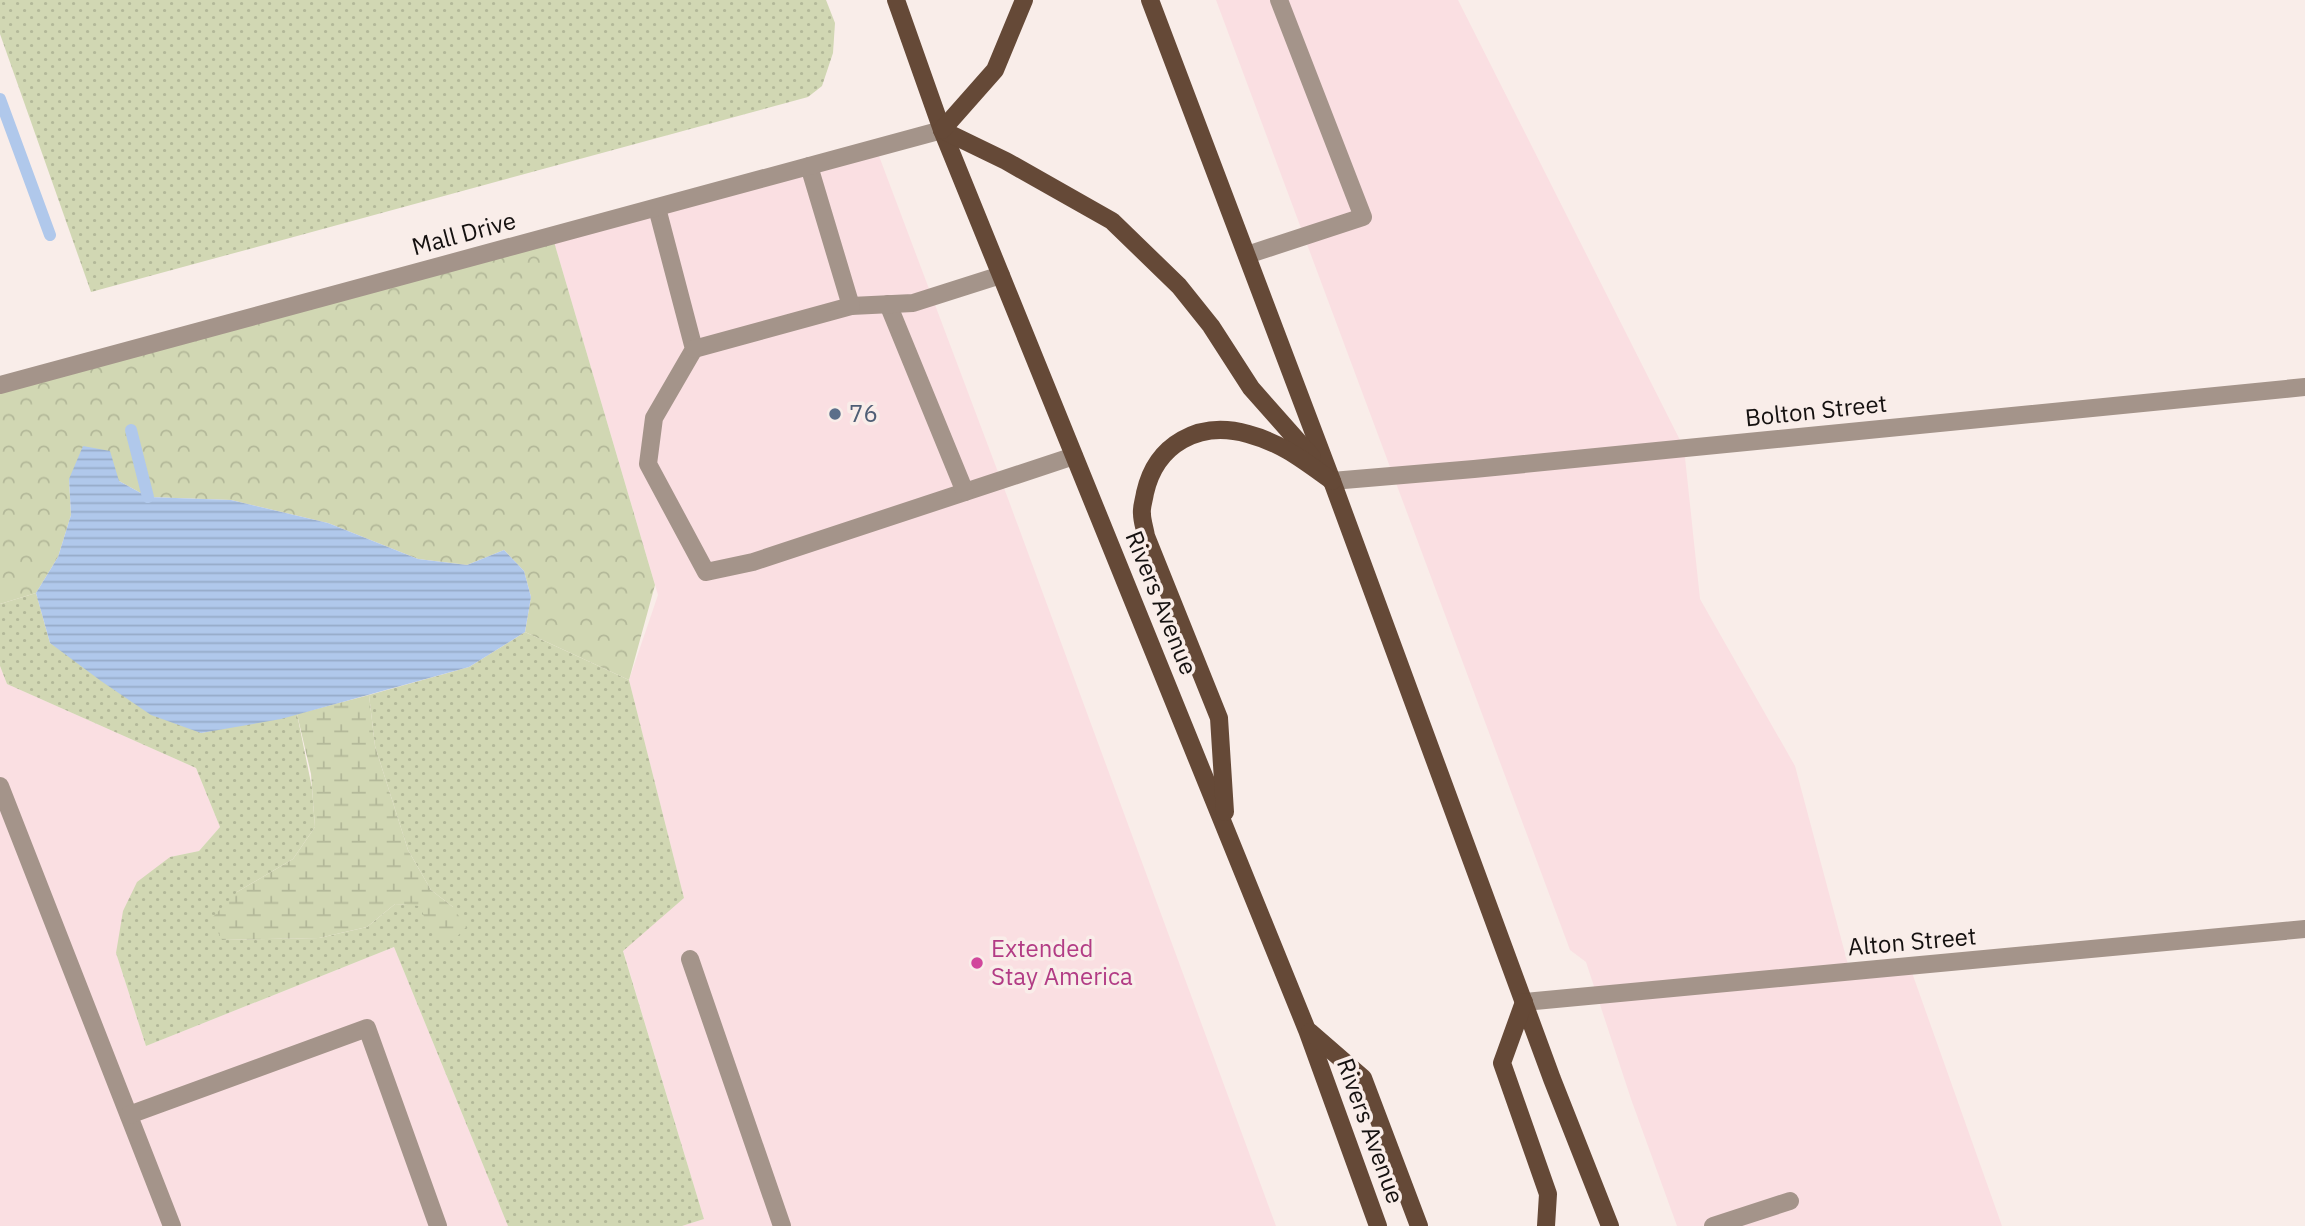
<svg xmlns="http://www.w3.org/2000/svg" width="2305" height="1226" font-family="'IBM Plex Sans',sans-serif">
<style>
.commercial{fill:#fadfe2}
.green{fill:url(#green-dots)}
.forest{fill:url(#forest-crowns)}
.wetland{fill:url(#wetland-marsh)}
.water{fill:url(#water-rules)}
.lines{fill:none;stroke-linecap:round;stroke-linejoin:round}
.stream{stroke:#b0c8eb;stroke-width:12}
.minor{stroke:#a4948a;stroke-width:18}
.major{stroke:#654937;stroke-width:18}
.service-dot{fill:#5c6f8a;stroke:#f9ede9;stroke-width:2.5}
.hotel-dot{fill:#d1479c;stroke:#f9ede9;stroke-width:2.5}
.labels{text-anchor:middle;stroke-width:7;stroke-linejoin:round;paint-order:stroke}
.street-label{font-size:24px;fill:#151110;stroke:#f9ede9}
.service-label{font-size:24px;fill:#4e5e75;stroke:#f9ede9;text-anchor:start}
.hotel-label{font-size:24px;fill:#b23c85;stroke:#f9ede9;text-anchor:start}
</style>
<defs>
<pattern id="green-dots" width="8" height="8" patternUnits="userSpaceOnUse" patternTransform="scale(1.75)"><rect width="8" height="8" fill="#d1d7b3"/><path d="M2 2h.1M6 6h.1" fill="none" stroke="#b3b899" stroke-width="1.8" stroke-linecap="round"/></pattern>
<pattern id="forest-crowns" width="20" height="18" patternUnits="userSpaceOnUse" patternTransform="scale(1.75)"><rect width="20" height="18" fill="#d1d7b3"/><path d="M2 6a3 3 0 1 1 6 0M12 15a3 3 0 1 1 6 0" fill="none" stroke="#b3b899"/></pattern>
<pattern id="wetland-marsh" width="20" height="14" patternUnits="userSpaceOnUse" patternTransform="scale(1.75)"><rect width="20" height="14" fill="#d1d7b3"/><path d="M1 5h8M5 5V1M11 12h8M15 12V8" fill="none" stroke="#b3b899"/></pattern>
<pattern id="water-rules" width="6" height="5" patternUnits="userSpaceOnUse" patternTransform="scale(1.75)"><rect width="6" height="5" fill="#b0c8eb"/><path d="M0 2.5h6" fill="none" stroke="#96abc8"/></pattern>
</defs>
<rect width="100%" height="100%" fill="#f9ede9"/>
<!-- commercial -->
<g class="commercial">
<path d="M1216 0H1458L1684 448 1700 599 1795 766 1850 972 1910 967 2002 1226H1677L1631 1099 1586 962 1570 950Z"/>
<path d="M876 148 1010 504 1276 1226H682L704 1219 623 950 684 898 629 680 658 595 552 235Z"/>
<path d="M0 666 7 684 196 768 220 827 199 851 170 857 116 953 146 1046 394 947 508 1226H0Z"/>
</g>
<!-- green -->
<g class="green">
<path d="M0 0H826L835 23 833 53 822 86 808 97 91 292 0 34Z"/>
<path d="M36 593 50 643 201 733 297 714 312 788 315 827 293 859 237 892 222 940 319 938 367 927 395 904 453 907 431 890 408 850 375 746 369 695 469 667 525 632 629 680 684 898 623 951 704 1219 682 1226H508L394 947 146 1046 116 953 123 911 137 882 170 857 199 851 220 827 196 768 7 684 0 666V604Z"/>
</g>
<!-- forest -->
<path class="forest" d="M552 235 655 585 629 680 525 632 531 597 524 571 504 550 467 565 418 559 328 523 231 500 148 497 119 481 69 479 71 515 58 557 36 593 0 604V385Z"/>
<!-- wetland -->
<path class="wetland" d="M369 695 375 746 408 850 431 890 453 907 466 927 453 941 427 928 421 906 395 904 367 927 319 938 222 940 211 919 237 892 293 859 315 827 311 774 297 714Z"/>
<!-- water -->
<path class="water" d="M83 446 110 451 119 481 148 497 231 500 328 523 418 559 467 565 504 550 524 571 531 597 525 632 469 667 281 719 201 733 151 715 101 681 50 643 36 593 58 557 71 515 69 479Z"/>
<g class="lines">
<!-- stream -->
<g class="stream">
<path d="M0 99 50 235"/>
<path d="M131 430 148 497"/>
</g>
<!-- minor -->
<g class="minor">
<path d="M657 208 694 349 654 418 648 464 706 572 753 562 1074 456"/>
<path d="M1247 255 1363 217 1279 0"/>
<path d="M888 304 965 492"/>
<path d="M851 306 913 303 1001 275"/>
<path d="M694 349 851 306 809 166"/>
<path d="M0 385 942 130"/>
<path d="M1332 481 1474 469 2305 387"/>
<path d="M0 786 172 1226"/>
<path d="M690 959 782 1226"/>
<path d="M1524 1002 2305 929"/>
<path d="M129 1115 367 1028 438 1226"/>
<path d="M1713 1226 1790 1201"/>
</g>
<!-- major -->
<g class="major">
<path d="M896 0 942 130 1307 1030 1378 1226"/>
<path d="M1150 0 1332 481 1552 1079 1610 1226"/>
<path d="M942 130 1006 161 1112 221 1179 286 1211 326 1251 388 1312 457"/>
<path d="M942 130 995 70 1024 0"/>
<path d="M1225 812 1219 718 1146 536C1145 529 1142 521 1142 514 1141 508 1144 500 1145 493 1156 444 1199 420 1248 434 1282 443 1304 461 1332 481"/>
<path d="M1524 1002 1502 1063 1548 1194 1546 1226"/>
<path d="M1310 1032 1363 1078 1419 1226"/>
</g>
</g>
<!-- markers -->
<circle class="service-dot" cx="835" cy="414" r="7"/>
<circle class="hotel-dot" cx="977" cy="963" r="7"/>
<g class="labels">
<!-- street labels -->
<g class="street-label">
<text transform="translate(464 234) rotate(-15)" y="8">Mall Drive</text>
<text transform="translate(1816 411) rotate(-6)" y="8">Bolton Street</text>
<text transform="translate(1161 603) rotate(68)" y="8">Rivers Avenue</text>
<text transform="translate(1912 942) rotate(-5)" y="8">Alton Street</text>
<text transform="translate(1370 1131) rotate(70)" y="8">Rivers Avenue</text>
</g>
<!-- service labels -->
<g class="service-label">
<text x="849" y="422">76</text>
</g>
<!-- hotel labels -->
<g class="hotel-label">
<text x="991" y="957">Extended<tspan x="991" dy="28">Stay America</tspan></text>
</g>
</g>
</svg>
